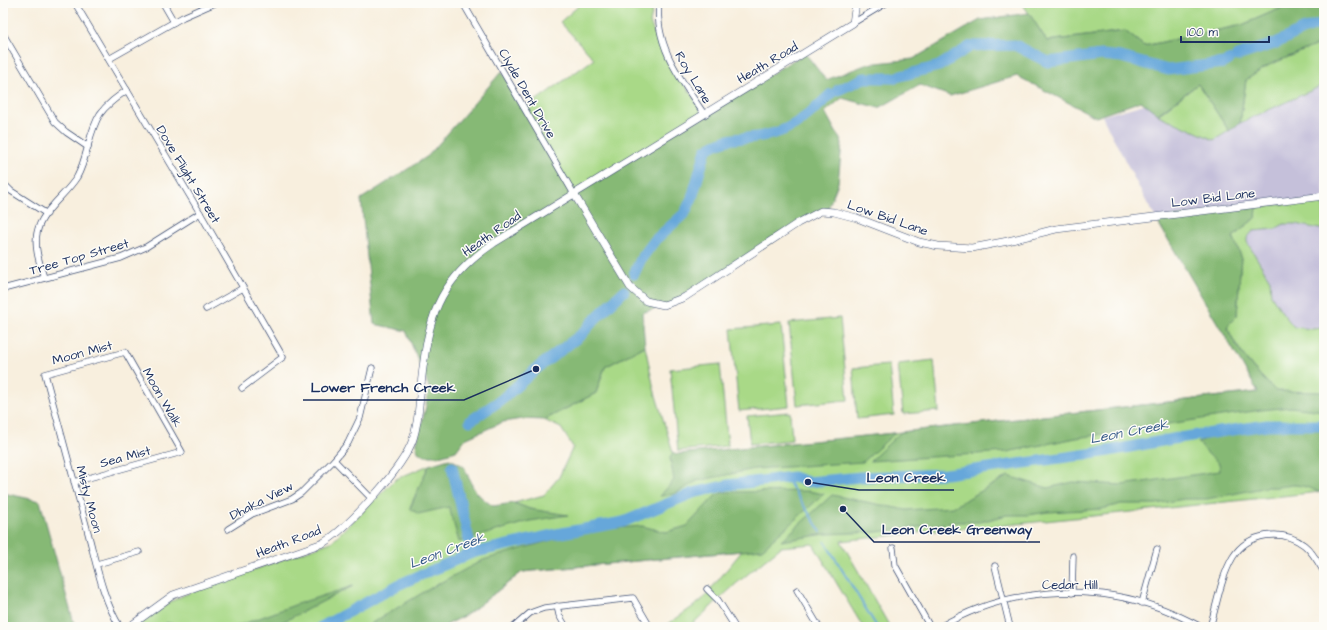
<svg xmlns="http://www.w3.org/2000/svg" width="1327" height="630" font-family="'Architects Daughter',sans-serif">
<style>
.industrial{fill:#c5c0da}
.green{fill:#a9d987;stroke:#628472}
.forest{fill:#86b974;stroke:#507469}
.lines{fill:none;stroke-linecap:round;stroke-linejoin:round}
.stream{stroke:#66a7da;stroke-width:2}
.river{stroke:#66a7da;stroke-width:11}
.minor-casing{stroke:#3c4c71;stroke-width:7}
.tertiary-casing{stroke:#3c4c71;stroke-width:8}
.minor{stroke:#fff;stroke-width:5.5}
.tertiary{stroke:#fff;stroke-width:7}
.labels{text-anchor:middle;stroke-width:3;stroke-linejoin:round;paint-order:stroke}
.street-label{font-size:13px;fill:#1b2f5e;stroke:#fdfcf7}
.water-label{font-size:14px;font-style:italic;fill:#355989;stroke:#fdfcf7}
.leader{fill:none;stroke:#1b2f5e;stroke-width:1.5}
.callout-dot{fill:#1b2f5e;stroke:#fdfcf7;stroke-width:1.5}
.callout-label{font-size:14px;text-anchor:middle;font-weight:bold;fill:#1b2f5e;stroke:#fdfcf7;stroke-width:3;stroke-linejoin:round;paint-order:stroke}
</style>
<rect width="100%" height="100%" fill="#fdfcf7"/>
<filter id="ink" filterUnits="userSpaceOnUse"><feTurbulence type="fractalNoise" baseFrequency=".025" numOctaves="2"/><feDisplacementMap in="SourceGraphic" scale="8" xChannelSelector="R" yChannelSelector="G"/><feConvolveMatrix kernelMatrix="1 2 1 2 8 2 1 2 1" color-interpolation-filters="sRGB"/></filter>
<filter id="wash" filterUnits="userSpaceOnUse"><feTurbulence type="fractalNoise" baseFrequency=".012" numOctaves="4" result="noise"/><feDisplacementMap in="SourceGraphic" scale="16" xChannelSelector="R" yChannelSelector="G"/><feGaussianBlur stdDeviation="0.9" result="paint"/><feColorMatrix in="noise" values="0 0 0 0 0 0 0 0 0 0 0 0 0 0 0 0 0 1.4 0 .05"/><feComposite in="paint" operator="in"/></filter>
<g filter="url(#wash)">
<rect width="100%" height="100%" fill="#f8efde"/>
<!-- industrial -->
<path class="industrial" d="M1324 53V392H1259L1147 203 1102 116Z"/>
<!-- green -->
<g class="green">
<path d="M582 3H654L650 23 662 49 704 114 574 194 524 109 594 59 560 22Z"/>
<path d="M1022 3H1293L1242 25 1144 46 1125 31 1047 41Z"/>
<path d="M1324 42V83L1319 87 1240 123 1246 80 1269 65Z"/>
<path d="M1198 84 1229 131 1214 140 1158 115Z"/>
<path d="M1324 199V230L1296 224H1284L1275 229 1253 231 1247 238V242L1270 280 1271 295 1282 312 1294 327 1312 329 1324 328V494L1320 492 998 526 953 529 841 541 890 627H863L813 544 781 547 737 583 689 627H664L701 601 742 551 522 572 469 613 443 627H185L166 623 163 627H135L172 601 184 595 331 542 396 479 429 465 410 507 448 493 503 514 524 507 514 503 544 495 559 477 573 447 561 428 544 420 596 393 605 367 645 346 654 389 673 452 671 458 1275 390C1257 373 1236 350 1227 326L1237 316 1241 256 1233 237 1256 217 1257 207Z"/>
<path d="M840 318 848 400 797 405 789 323Z"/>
<path d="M781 325 789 406 739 411 731 329Z"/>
<path d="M934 360 939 411 903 414 898 364Z"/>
<path d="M720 364 728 446 678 451 670 369Z"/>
<path d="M889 365 894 415 857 419 853 368Z"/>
<path d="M790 412 792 440 750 444 747 416Z"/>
</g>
<!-- forest -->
<g class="forest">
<path d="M1293 3H1324V42L1269 65 1246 80 1240 123 1229 131 1198 84 1158 114 1141 101 1096 117 1017 76 950 96 920 85 879 108 842 98 825 112 842 143 838 183 827 211H821L677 301 642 313 645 346 605 367 596 393 544 420 522 419 503 422 465 439 456 451 439 456H425L418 452 416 446 426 406 429 387 406 331 374 324 361 199 428 156 502 71 574 194 805 53 826 80 868 64 913 59 980 20 1029 13 1047 41 1125 31 1144 46 1242 25Z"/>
<path d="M1257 207 1256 217 1233 237 1241 256 1237 316 1227 326C1236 351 1257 373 1276 391L1324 392V411L1291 407 1261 410 1076 438 1007 452 870 461 901 432 1258 392 1156 219Z"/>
<path d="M1275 428 1324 430V494C1314 490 1304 485 1293 485 1284 486 1277 488 1268 487L1207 499H1184L1156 504H1121L1102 509 1048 512 1028 515H1007L980 522H958L877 532 826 534 781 541 832 495 906 510 953 507 1008 476 1048 488 1073 482 1122 485 1220 471 1219 463 1208 454 1198 442 1219 434Z"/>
<path d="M895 433 863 462 755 469 697 481 675 494 660 496 674 480 670 458 673 452 677 454Z"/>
<path d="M449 459C468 467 463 466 471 483 475 493 484 500 493 506L514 503 530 509 568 515 530 521 459 542 449 507 418 514 410 508 429 465Z"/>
<path d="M808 491 824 494 762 549 522 572 469 613 443 627H365L434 586 483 560 555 539 605 529 642 526 666 532 687 526 715 496 724 492Z"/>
<path d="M3 493 40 501 75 627H3Z"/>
<path d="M353 586 273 627H235L300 603Z"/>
<path d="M166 623 200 626 163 627Z"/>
</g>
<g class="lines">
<!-- stream -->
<g class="stream">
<path d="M786 478 821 532"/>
<path d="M825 542 877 627"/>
</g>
<!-- river -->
<g class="river">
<path d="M1237 56 1274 44 1302 30 1324 23"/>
<path d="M838 90 864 78H893L939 66 971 46 1015 45 1048 62 1102 55 1121 57 1168 70 1224 63 1229 60"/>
<path d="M634 274 641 259 655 240 685 213 692 198 706 150C730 134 742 141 767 135 794 130 812 112 831 94"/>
<path d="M470 421 501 400 536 369 582 334 596 318 624 291"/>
<path d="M452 467 472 553"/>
<path d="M321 627 400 584 472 553 556 534 623 522 693 493 728 485 793 477 808 482 861 477 946 474 1103 452 1178 438 1267 425H1324"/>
</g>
</g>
</g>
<g filter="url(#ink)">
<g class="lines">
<!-- minor casing -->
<g class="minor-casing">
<g id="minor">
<path d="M75 3 200 213 283 357 242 388"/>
<path d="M163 3 174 22"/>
<path d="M463 3 574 194"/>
<path d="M659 3C654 46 682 81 704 114"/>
<path d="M853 23 886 3"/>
<path d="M3 34 55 122 66 132 88 147"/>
<path d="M109 59 183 17 215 3"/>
<path d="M3 183 11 191 47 214"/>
<path d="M44 278C40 264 34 248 37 233 41 211 65 196 77 177 88 157 88 133 100 114 107 104 117 97 127 90"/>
<path d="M3 289 121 258 146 247 200 213"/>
<path d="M206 309 243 288"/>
<path d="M334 460 371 498"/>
<path d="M74 482 182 452 125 352 45 374C59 426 73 478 87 529 96 562 102 598 120 627"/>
<path d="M228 529 252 514 292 499 301 493 334 460 348 443 360 418 372 368"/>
<path d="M893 548 895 565 930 627"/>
<path d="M97 564 139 552"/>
<path d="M995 566 1010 627"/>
<path d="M707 589 718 600 735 627"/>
<path d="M797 590 819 627"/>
<path d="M1072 593 1073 556"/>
<path d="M1142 603 1157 549"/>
<path d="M557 606 559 615 566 627"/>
<path d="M514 627 530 613 544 608 633 598 650 627"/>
<path d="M940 627C1004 589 1086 582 1157 607 1173 612 1187 620 1201 627"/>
<path d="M1210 627C1217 604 1221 577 1233 557 1248 533 1282 528 1304 545 1313 552 1318 562 1324 572"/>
</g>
</g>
<!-- tertiary casing -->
<g class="tertiary-casing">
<g id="tertiary">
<path d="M574 194 630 287 646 301 664 305 685 297 798 223 821 211 834 212 857 218 919 242 938 246 972 248 1008 241 1056 229 1324 196"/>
<path d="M129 627 173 595 323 543C348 528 404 467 413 439 419 421 419 403 421 385 428 319 436 282 494 243L853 23 856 3"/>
</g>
</g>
<!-- minor -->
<use href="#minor" class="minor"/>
<!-- tertiary -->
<use href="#tertiary" class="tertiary"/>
</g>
</g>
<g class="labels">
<!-- street labels -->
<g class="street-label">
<text transform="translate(767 62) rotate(-31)" y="5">Heath Road</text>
<text transform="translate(694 77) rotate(59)" y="5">Roy Lane</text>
<text transform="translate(528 93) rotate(60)" y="5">Clyde Dent Drive</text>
<text transform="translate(189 174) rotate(59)" y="5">Dove Flight Street</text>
<text transform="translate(1213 197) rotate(-7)" y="5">Low Bid Lane</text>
<text transform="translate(888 217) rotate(19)" y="5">Low Bid Lane</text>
<text transform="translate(491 233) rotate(-35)" y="5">Heath Road</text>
<text transform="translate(79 256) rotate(-16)" y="5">Tree Top Street</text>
<text transform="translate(82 352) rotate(-15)" y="5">Moon Mist</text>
<text transform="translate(163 397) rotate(60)" y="5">Moon Walk</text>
<text transform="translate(125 456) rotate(-15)" y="5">Sea Mist</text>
<text transform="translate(90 499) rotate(75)" y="5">Misty Moon</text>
<text transform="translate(261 500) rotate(-27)" y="5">Dhaka View</text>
<text transform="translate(288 541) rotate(-21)" y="5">Heath Road</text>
<text x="1070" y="589">Cedar Hill</text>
</g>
<!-- water labels -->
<g class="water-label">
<text transform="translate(1129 431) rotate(-11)" y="5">Leon Creek</text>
<text transform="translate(447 550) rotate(-20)" y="5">Leon Creek</text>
</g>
</g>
<!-- callouts -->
<path class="leader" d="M536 369L464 400H303M808 482L859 490H954M843 509L874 542H1040"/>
<g class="callout-dot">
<circle cx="536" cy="369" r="4"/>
<circle cx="808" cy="482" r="4"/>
<circle cx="843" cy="509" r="4"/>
</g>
<g class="callout-label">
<text x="383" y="392">Lower French Creek</text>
<text x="906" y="482">Leon Creek</text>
<text x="957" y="534">Leon Creek Greenway</text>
</g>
<!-- margin -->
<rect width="1327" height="630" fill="none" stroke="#fdfcf7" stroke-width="16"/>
<!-- scale -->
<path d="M1181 36v6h88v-6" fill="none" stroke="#1b2f5e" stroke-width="2"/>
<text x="1187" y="36" font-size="12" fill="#1b2f5e" stroke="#fdfcf7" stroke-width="3" paint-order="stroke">100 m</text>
</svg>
